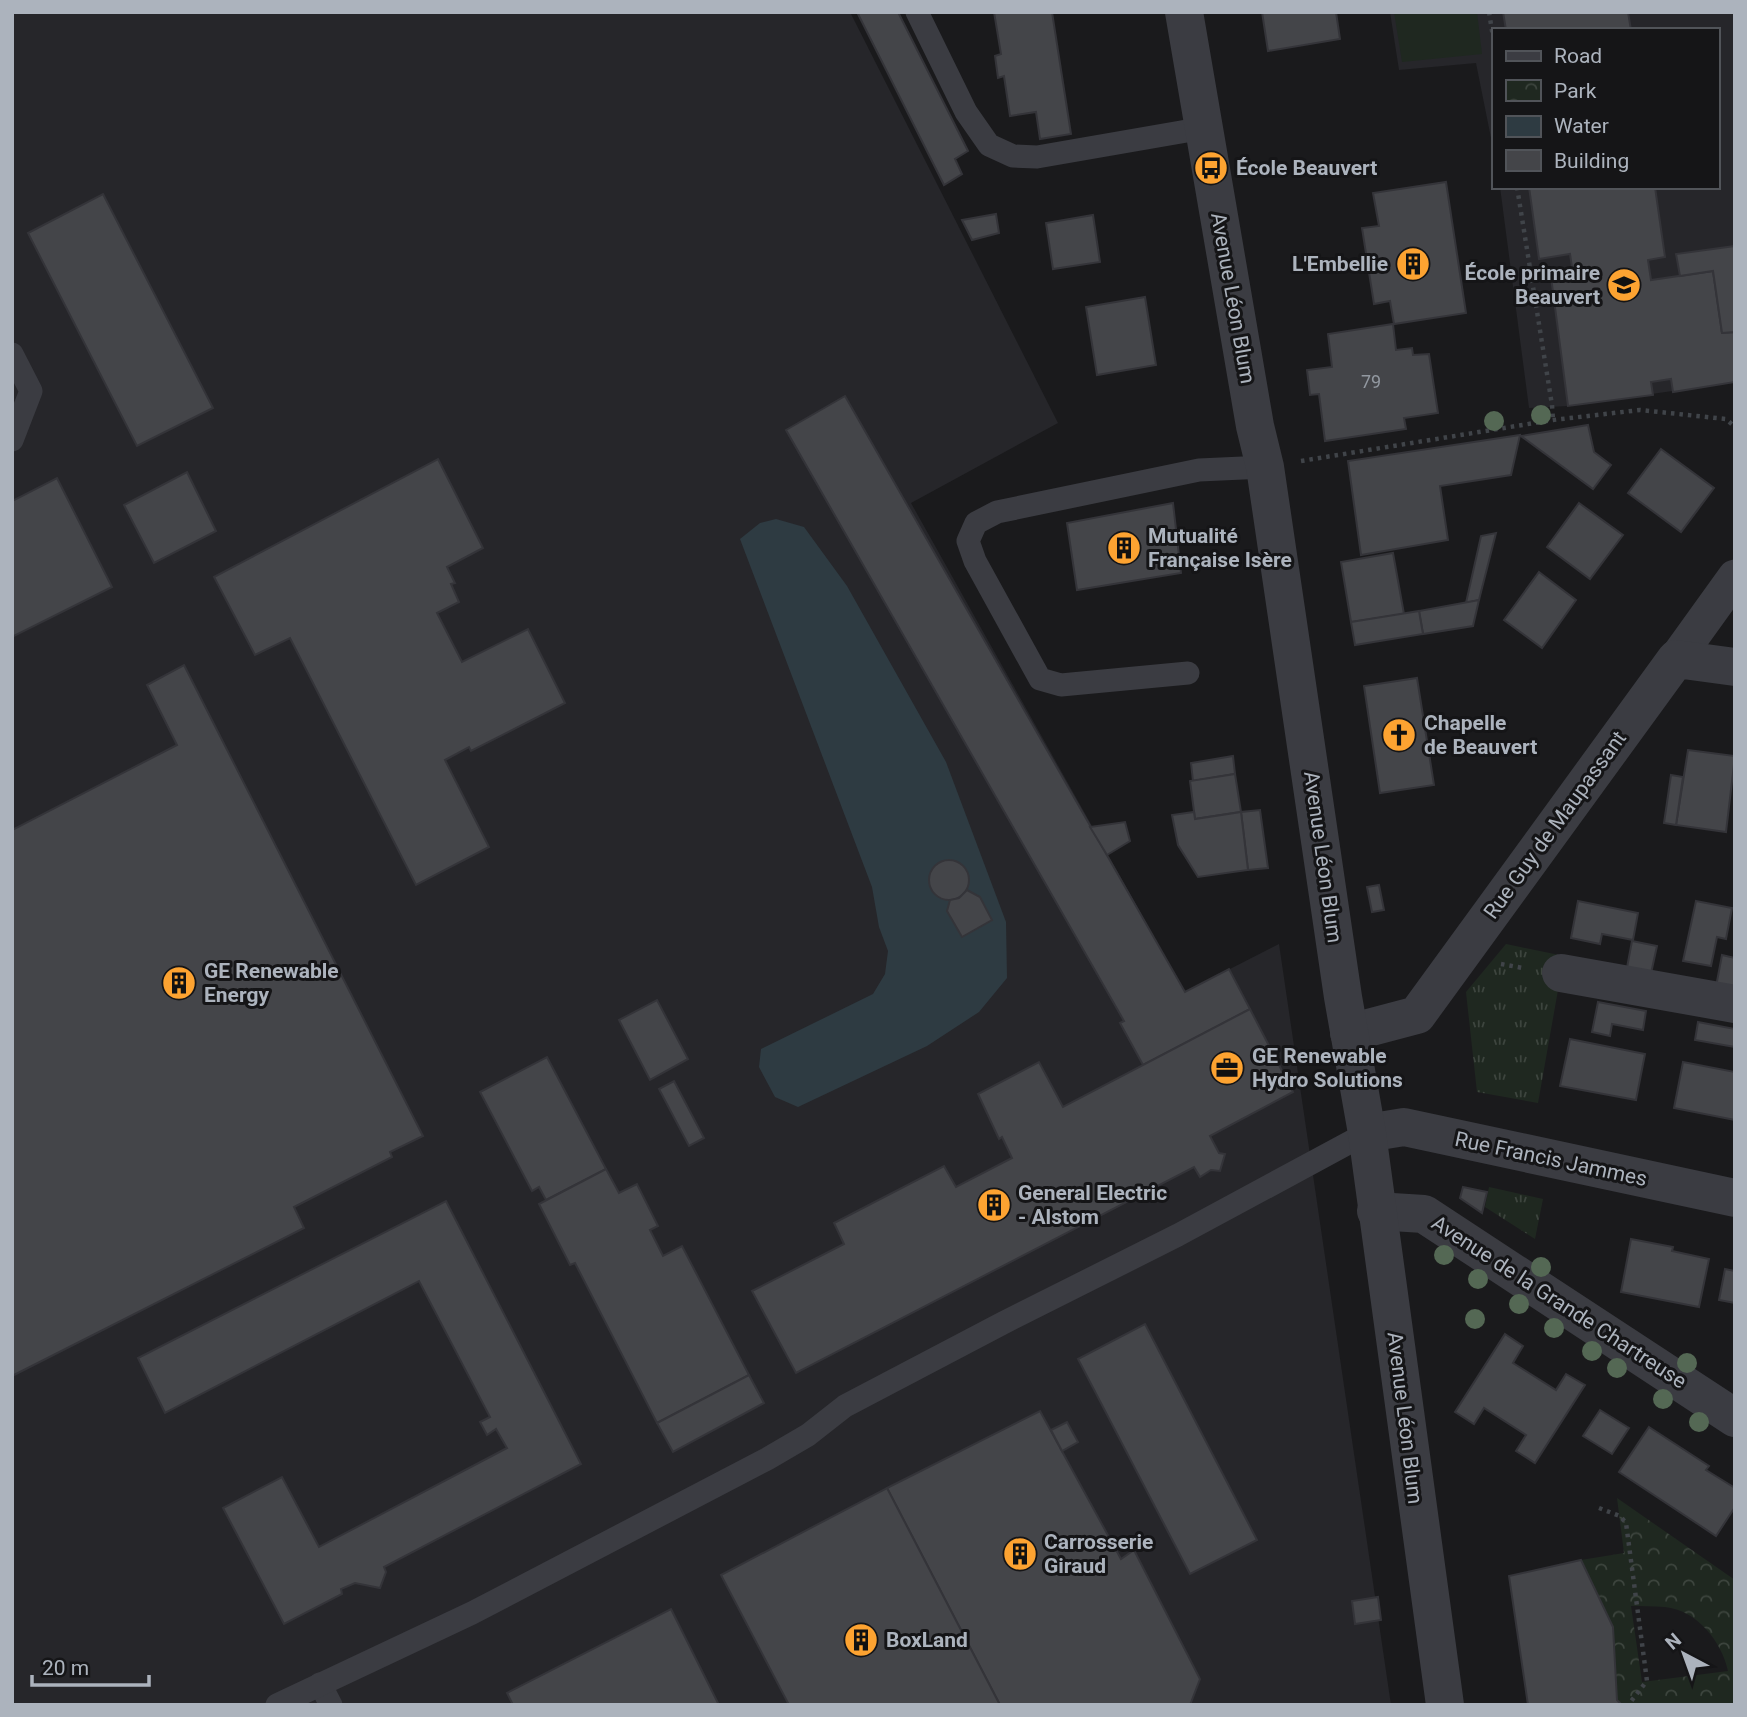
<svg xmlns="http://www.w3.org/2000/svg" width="1747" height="1717" font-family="Roboto,sans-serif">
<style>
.built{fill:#26262a}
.grass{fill:url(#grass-tufts)}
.park{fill:url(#park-crowns);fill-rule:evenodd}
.garden{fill:#1f2820}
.water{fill:#2e3b42}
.building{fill:#444549;stroke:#343439;stroke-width:2}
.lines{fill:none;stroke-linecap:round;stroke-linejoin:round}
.path{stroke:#404449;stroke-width:4.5;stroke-dasharray:3.5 5;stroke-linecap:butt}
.service{stroke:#3b3c42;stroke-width:23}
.pedestrian{stroke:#3b3c42;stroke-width:35}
.minor{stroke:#3b3c42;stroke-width:38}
.tertiary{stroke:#3b3c42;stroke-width:38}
.tree{fill:#546854}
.labels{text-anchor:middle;stroke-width:6;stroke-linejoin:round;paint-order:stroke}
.number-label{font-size:18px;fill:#9298a0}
.poi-label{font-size:21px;font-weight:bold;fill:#acb3bd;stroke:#151517;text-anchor:start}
.street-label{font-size:21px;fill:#acb3bd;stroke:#151517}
</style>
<defs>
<pattern id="grass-tufts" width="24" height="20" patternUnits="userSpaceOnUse" patternTransform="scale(1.75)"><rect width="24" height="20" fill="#1f2820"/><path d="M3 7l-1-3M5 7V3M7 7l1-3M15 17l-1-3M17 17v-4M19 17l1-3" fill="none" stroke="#3d453e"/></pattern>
<pattern id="park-crowns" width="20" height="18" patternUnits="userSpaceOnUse" patternTransform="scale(1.75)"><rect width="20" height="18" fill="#1f2820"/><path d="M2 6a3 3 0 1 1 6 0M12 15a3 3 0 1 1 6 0" fill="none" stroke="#3d453e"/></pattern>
</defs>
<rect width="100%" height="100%" fill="#1a1a1c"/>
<!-- built -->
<g class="built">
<path d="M12 12H850L1058 423 911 503 1185 992 1279 944 1391 1705H12Z"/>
<path d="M1390 12H1735V382L1568 406 1529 408 1500 187H1717V30H1493V148L1476 63 1399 70Z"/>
</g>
<!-- grass -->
<g class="grass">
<path d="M1506 944 1564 956 1538 1103 1477 1092 1466 992Z"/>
<path d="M1489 1187 1543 1199 1535 1239 1485 1207Z"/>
</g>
<!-- park -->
<path class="park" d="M1617 1498 1735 1580V1705H1622L1617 1700 1613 1627 1581 1560 1624 1553ZM1631 1606C1642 1606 1654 1606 1665 1607 1697 1610 1722 1642 1728 1671L1642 1682Z"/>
<!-- garden -->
<path class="garden" d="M1394 12H1477L1482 54 1402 62Z"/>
<!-- water -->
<path class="water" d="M776 519 804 527 847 586 946 762 1006 922 1007 978 979 1012 927 1046 798 1107 775 1097 759 1067 761 1049 873 994 885 974 888 951 879 927 872 887 740 539 760 523Z"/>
<!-- building -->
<g class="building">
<path d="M857 12H898L968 151 955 159 962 174 944 185Z"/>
<path d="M994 12H1052L1071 134 1040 139 1036 112 1010 116 1004 76 998 78 995 56 1001 54Z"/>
<path d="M1262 12H1336L1340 39 1268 51Z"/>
<path d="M1503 12H1628L1631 30H1506Z"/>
<path d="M1446 182 1466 313 1394 324 1390 301 1374 304 1362 228 1379 226 1373 193Z"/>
<path d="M1529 187H1655L1665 257 1648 260 1651 280 1713 271 1722 333 1735 332V382L1673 392 1671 379 1651 382 1653 395 1568 406 1551 277 1573 274 1570 254 1539 259Z"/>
<path d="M103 194 213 408 137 446 28 233Z"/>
<path d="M996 214 999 233 972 240 962 220Z"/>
<path d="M1093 215 1100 262 1053 269 1046 223Z"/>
<path d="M1735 246V332L1722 333 1713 271 1680 276 1676 254Z"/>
<path d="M1145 297 1156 365 1097 375 1086 307Z"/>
<path d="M1393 324 1396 350 1412 348 1413 355 1429 354 1438 413 1404 418 1406 429 1325 441 1319 394 1310 395 1307 370 1332 367 1328 334Z"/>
<path d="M845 396 1185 992 1229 969 1250 1009 1143 1065 1120 1023 1124 1021 786 430Z"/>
<path d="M1588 425 1594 452 1611 465 1593 489 1521 436Z"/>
<path d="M1520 435 1511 475 1440 486 1448 540 1361 555 1348 461Z"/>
<path d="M1661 449 1714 488 1681 532 1628 493Z"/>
<path d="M438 459 483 548 447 567 455 583 451 584 459 602 437 613 462 662 528 629 565 703 471 751 469 747 445 760 489 847 416 885 290 638 255 655 214 577Z"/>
<path d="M187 472 216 531 154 563 124 505Z"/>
<path d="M57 478 112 587 12 637V501Z"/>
<path d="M1173 503 1181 573 1077 590 1067 523Z"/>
<path d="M1579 503 1623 535 1590 579 1547 547Z"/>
<path d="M1496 533 1479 600 1466 603 1481 536Z"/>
<path d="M1393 553 1404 614 1351 622 1341 562Z"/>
<path d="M1539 572 1576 600 1542 648 1504 620Z"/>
<path d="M1479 600 1473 626 1423 634 1419 611Z"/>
<path d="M1419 611 1423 634 1355 645 1351 622Z"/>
<path d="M184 665 423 1136 390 1152 392 1157 294 1207 304 1228 12 1376V830L177 745 147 685Z"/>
<path d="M1417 678 1434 785 1380 793 1364 686Z"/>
<path d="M1688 750 1735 756 1726 832 1676 825Z"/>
<path d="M1233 756 1235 774 1193 781 1191 763Z"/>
<path d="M1235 774 1241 812 1195 819 1190 781Z"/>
<path d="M1671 775 1683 777 1676 825 1664 823Z"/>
<path d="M1260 810 1268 868 1248 870 1241 812Z"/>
<path d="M1194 812 1195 819 1241 812 1248 870 1198 877 1178 845 1172 815Z"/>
<path d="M1125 822 1130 841 1107 855 1090 827Z"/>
<circle cx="949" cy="880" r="20"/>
<path d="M1379 885 1384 910 1372 912 1367 887Z"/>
<path d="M967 890 980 897 992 920 962 937 947 911 950 900 959 898Z"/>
<path d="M1578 901 1638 913 1633 940 1602 934 1600 944 1571 938Z"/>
<path d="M1696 901 1732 908 1726 939 1717 937 1711 966 1683 961Z"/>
<path d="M1632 941 1657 946 1650 978 1626 973Z"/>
<path d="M1722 955 1735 958V995L1715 992Z"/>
<path d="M657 1000 688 1059 650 1080 619 1020Z"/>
<path d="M1598 1002 1646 1011 1643 1030 1612 1024 1610 1036 1592 1032Z"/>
<path d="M1250 1009 1293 1092 1210 1136 1219 1153 1225 1154 1220 1171 1211 1170 1200 1177 1194 1167 796 1373 752 1291 844 1244 834 1223 944 1166 956 1187 1012 1158 1002 1137 999 1139 978 1094 1039 1062 1063 1107Z"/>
<path d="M1698 1022 1735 1029V1047L1695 1040Z"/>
<path d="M1570 1039 1645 1054 1636 1100 1560 1086Z"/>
<path d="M547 1057 606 1169 546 1200 539 1187 532 1191 480 1092Z"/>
<path d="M1683 1062 1735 1072V1120L1674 1108Z"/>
<path d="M674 1081 704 1138 689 1146 659 1089Z"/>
<path d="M606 1169 619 1193 637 1184 658 1226 650 1230 663 1256 682 1246 749 1375 657 1423 575 1263 570 1265 539 1204Z"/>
<path d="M1463 1187 1487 1192 1482 1213 1460 1198Z"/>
<path d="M446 1201 581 1464 384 1567 386 1572 380 1588 355 1583 341 1589 342 1594 284 1624 223 1508 282 1477 319 1547 507 1448 496 1429 487 1435 480 1422 490 1417 419 1281 165 1413 138 1358Z"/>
<path d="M1631 1239 1673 1247 1672 1251 1709 1259 1699 1307 1621 1292Z"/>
<path d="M1725 1269 1735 1271V1303L1719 1300Z"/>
<path d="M1145 1324 1257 1540 1190 1574 1078 1359Z"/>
<path d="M1505 1334 1523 1346 1513 1363 1556 1390 1566 1374 1585 1385 1535 1463 1516 1451 1526 1435 1484 1408 1474 1424 1455 1412Z"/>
<path d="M749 1375 764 1403 673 1452 657 1423Z"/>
<path d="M1600 1410 1629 1428 1612 1454 1583 1436Z"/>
<path d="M1040 1411 1121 1559 1134 1550 1200 1679 1190 1705H1000L887 1488Z"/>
<path d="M1067 1422 1078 1442 1062 1451 1051 1430Z"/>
<path d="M1649 1427 1709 1466 1706 1470 1735 1488V1507L1716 1536 1619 1472Z"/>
<path d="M887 1488 1000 1705H789L721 1575Z"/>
<path d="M1581 1560 1613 1627 1617 1700 1622 1705H1528L1509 1576Z"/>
<path d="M1378 1597 1381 1620 1355 1624 1352 1601Z"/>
<path d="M671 1609 719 1705H513L507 1693Z"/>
</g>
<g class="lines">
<!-- path -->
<g class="path">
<path d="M1489 12 1493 37"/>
<path d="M1517 187 1552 405 1553 420"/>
<path d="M1301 461 1553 420 1640 410 1726 419 1735 427"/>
<path d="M1501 964 1523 968"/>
<path d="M1599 1508 1620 1516 1626 1523 1647 1681 1628 1705"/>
</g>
<!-- service -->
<g class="service">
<path d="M917 12 966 112 989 145 1013 156 1037 157 1204 128"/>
<path d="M12 354 31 391 12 440"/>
<path d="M1188 673 1061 685 1040 679 975 561 968 541 976 523 997 512 1199 470 1265 467"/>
<path d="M320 1684 331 1705"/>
<path d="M277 1705 472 1613 767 1459 808 1435 845 1406 1003 1323 1178 1235 1367 1133"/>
</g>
<!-- pedestrian -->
<path class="pedestrian" d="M1676 659 1735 577"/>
<!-- minor -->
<g class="minor">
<path d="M1561 973 1735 1004"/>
<path d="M1349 1033 1417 1015 1676 659 1735 667"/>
<path d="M1367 1133 1404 1127 1735 1198"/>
<path d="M1376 1211 1424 1214 1735 1418"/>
</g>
<!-- tertiary -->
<path class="tertiary" d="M1184 12 1255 426 1265 467 1343 997 1367 1133 1445 1705"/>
</g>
<!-- trees -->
<g class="tree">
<circle cx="1541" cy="415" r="10"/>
<circle cx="1494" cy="421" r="10"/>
<circle cx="1444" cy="1255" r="10"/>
<circle cx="1541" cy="1267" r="10"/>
<circle cx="1478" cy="1279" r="10"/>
<circle cx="1519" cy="1304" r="10"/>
<circle cx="1475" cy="1319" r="10"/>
<circle cx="1554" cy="1328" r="10"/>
<circle cx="1592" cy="1351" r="10"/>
<circle cx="1687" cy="1363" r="10"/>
<circle cx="1617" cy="1368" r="10"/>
<circle cx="1663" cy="1399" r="10"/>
<circle cx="1699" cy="1422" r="10"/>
</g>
<!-- icons -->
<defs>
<g id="bus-disc" transform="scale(1.75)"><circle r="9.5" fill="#fda331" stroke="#151517"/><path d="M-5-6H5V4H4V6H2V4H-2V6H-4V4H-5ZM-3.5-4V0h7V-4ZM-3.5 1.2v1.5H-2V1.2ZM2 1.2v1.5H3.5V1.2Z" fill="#111"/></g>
<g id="building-disc" transform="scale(1.75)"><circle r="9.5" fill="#fda331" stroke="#151517"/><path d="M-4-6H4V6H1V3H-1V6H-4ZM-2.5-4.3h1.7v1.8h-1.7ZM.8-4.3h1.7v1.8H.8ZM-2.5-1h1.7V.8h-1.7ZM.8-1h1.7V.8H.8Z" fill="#111"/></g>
<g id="school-disc" transform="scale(1.75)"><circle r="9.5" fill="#fda331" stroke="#151517"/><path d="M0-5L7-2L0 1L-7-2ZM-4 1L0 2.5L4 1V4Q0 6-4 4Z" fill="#111"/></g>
<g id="church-disc" transform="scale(1.75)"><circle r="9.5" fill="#fda331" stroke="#151517"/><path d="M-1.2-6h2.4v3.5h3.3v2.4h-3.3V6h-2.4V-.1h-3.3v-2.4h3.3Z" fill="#111"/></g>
<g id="office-disc" transform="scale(1.75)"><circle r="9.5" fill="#fda331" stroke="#151517"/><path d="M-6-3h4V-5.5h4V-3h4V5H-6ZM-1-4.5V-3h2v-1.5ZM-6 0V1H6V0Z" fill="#111"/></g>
</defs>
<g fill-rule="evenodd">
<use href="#bus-disc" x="1211" y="168"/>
<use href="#building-disc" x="1413" y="264"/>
<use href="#school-disc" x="1624" y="285"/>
<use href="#building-disc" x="1124" y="548"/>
<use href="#church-disc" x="1399" y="735"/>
<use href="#building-disc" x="179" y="983"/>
<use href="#office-disc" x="1227" y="1068"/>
<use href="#building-disc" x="994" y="1205"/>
<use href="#building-disc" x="1020" y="1554"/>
<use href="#building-disc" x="861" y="1640"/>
</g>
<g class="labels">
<!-- number labels -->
<g class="number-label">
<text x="1371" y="388">79</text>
</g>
<!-- poi labels -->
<g class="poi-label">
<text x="1236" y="175">École Beauvert</text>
<text x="1388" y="271" text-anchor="end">L'Embellie</text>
<text x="1600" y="280" text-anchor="end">École primaire<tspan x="1600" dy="24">Beauvert</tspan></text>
<text x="1148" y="543">Mutualité<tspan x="1148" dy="24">Française Isère</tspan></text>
<text x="1424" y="730">Chapelle<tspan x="1424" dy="24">de Beauvert</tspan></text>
<text x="204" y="978">GE Renewable<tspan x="204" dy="24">Energy</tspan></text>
<text x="1252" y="1063">GE Renewable<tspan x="1252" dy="24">Hydro Solutions</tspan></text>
<text x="1018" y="1200">General Electric<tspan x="1018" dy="24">- Alstom</tspan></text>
<text x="1044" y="1549">Carrosserie<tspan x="1044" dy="24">Giraud</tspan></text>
<text x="886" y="1647">BoxLand</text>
</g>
<!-- street labels -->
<g class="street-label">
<text transform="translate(1233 298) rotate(80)" y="7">Avenue Léon Blum</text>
<text transform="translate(1555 825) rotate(-54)" y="7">Rue Guy de Maupassant</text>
<text transform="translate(1323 857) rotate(82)" y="7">Avenue Léon Blum</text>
<text transform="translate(1551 1159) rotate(12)" y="7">Rue Francis Jammes</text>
<text transform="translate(1559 1302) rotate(33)" y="7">Avenue de la Grande Chartreuse</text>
<text transform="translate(1405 1418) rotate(83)" y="7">Avenue Léon Blum</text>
</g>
</g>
<!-- border -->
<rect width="1747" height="1717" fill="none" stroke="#acb3bd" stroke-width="28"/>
<!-- legend -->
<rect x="1492" y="28" width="228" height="161" fill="#151517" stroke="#515459" stroke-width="2"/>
<rect x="1506" y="51" width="35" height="10" fill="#3b3c42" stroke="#515459" stroke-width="2"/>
<text x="1554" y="63" font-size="21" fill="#acb3bd">Road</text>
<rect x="1506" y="80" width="35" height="21" fill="url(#park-crowns)" stroke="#515459" stroke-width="2"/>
<text x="1554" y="98" font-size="21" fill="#acb3bd">Park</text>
<rect x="1506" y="116" width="35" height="21" fill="#2e3b42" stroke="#515459" stroke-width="2"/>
<text x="1554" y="133" font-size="21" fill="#acb3bd">Water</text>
<rect x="1506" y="150" width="35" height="21" fill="#444549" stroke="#515459" stroke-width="2"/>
<text x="1554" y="168" font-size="21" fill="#acb3bd">Building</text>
<!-- north arrow -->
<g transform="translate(1684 1654) rotate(319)" stroke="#151517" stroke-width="5" paint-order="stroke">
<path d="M0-5L12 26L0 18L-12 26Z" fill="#acb3bd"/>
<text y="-10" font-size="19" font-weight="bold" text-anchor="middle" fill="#acb3bd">N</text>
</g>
<!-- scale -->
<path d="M32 1675v10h117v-10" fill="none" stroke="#acb3bd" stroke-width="3.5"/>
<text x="42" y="1675" font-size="21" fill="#acb3bd" stroke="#151517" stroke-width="5" paint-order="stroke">20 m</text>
</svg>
